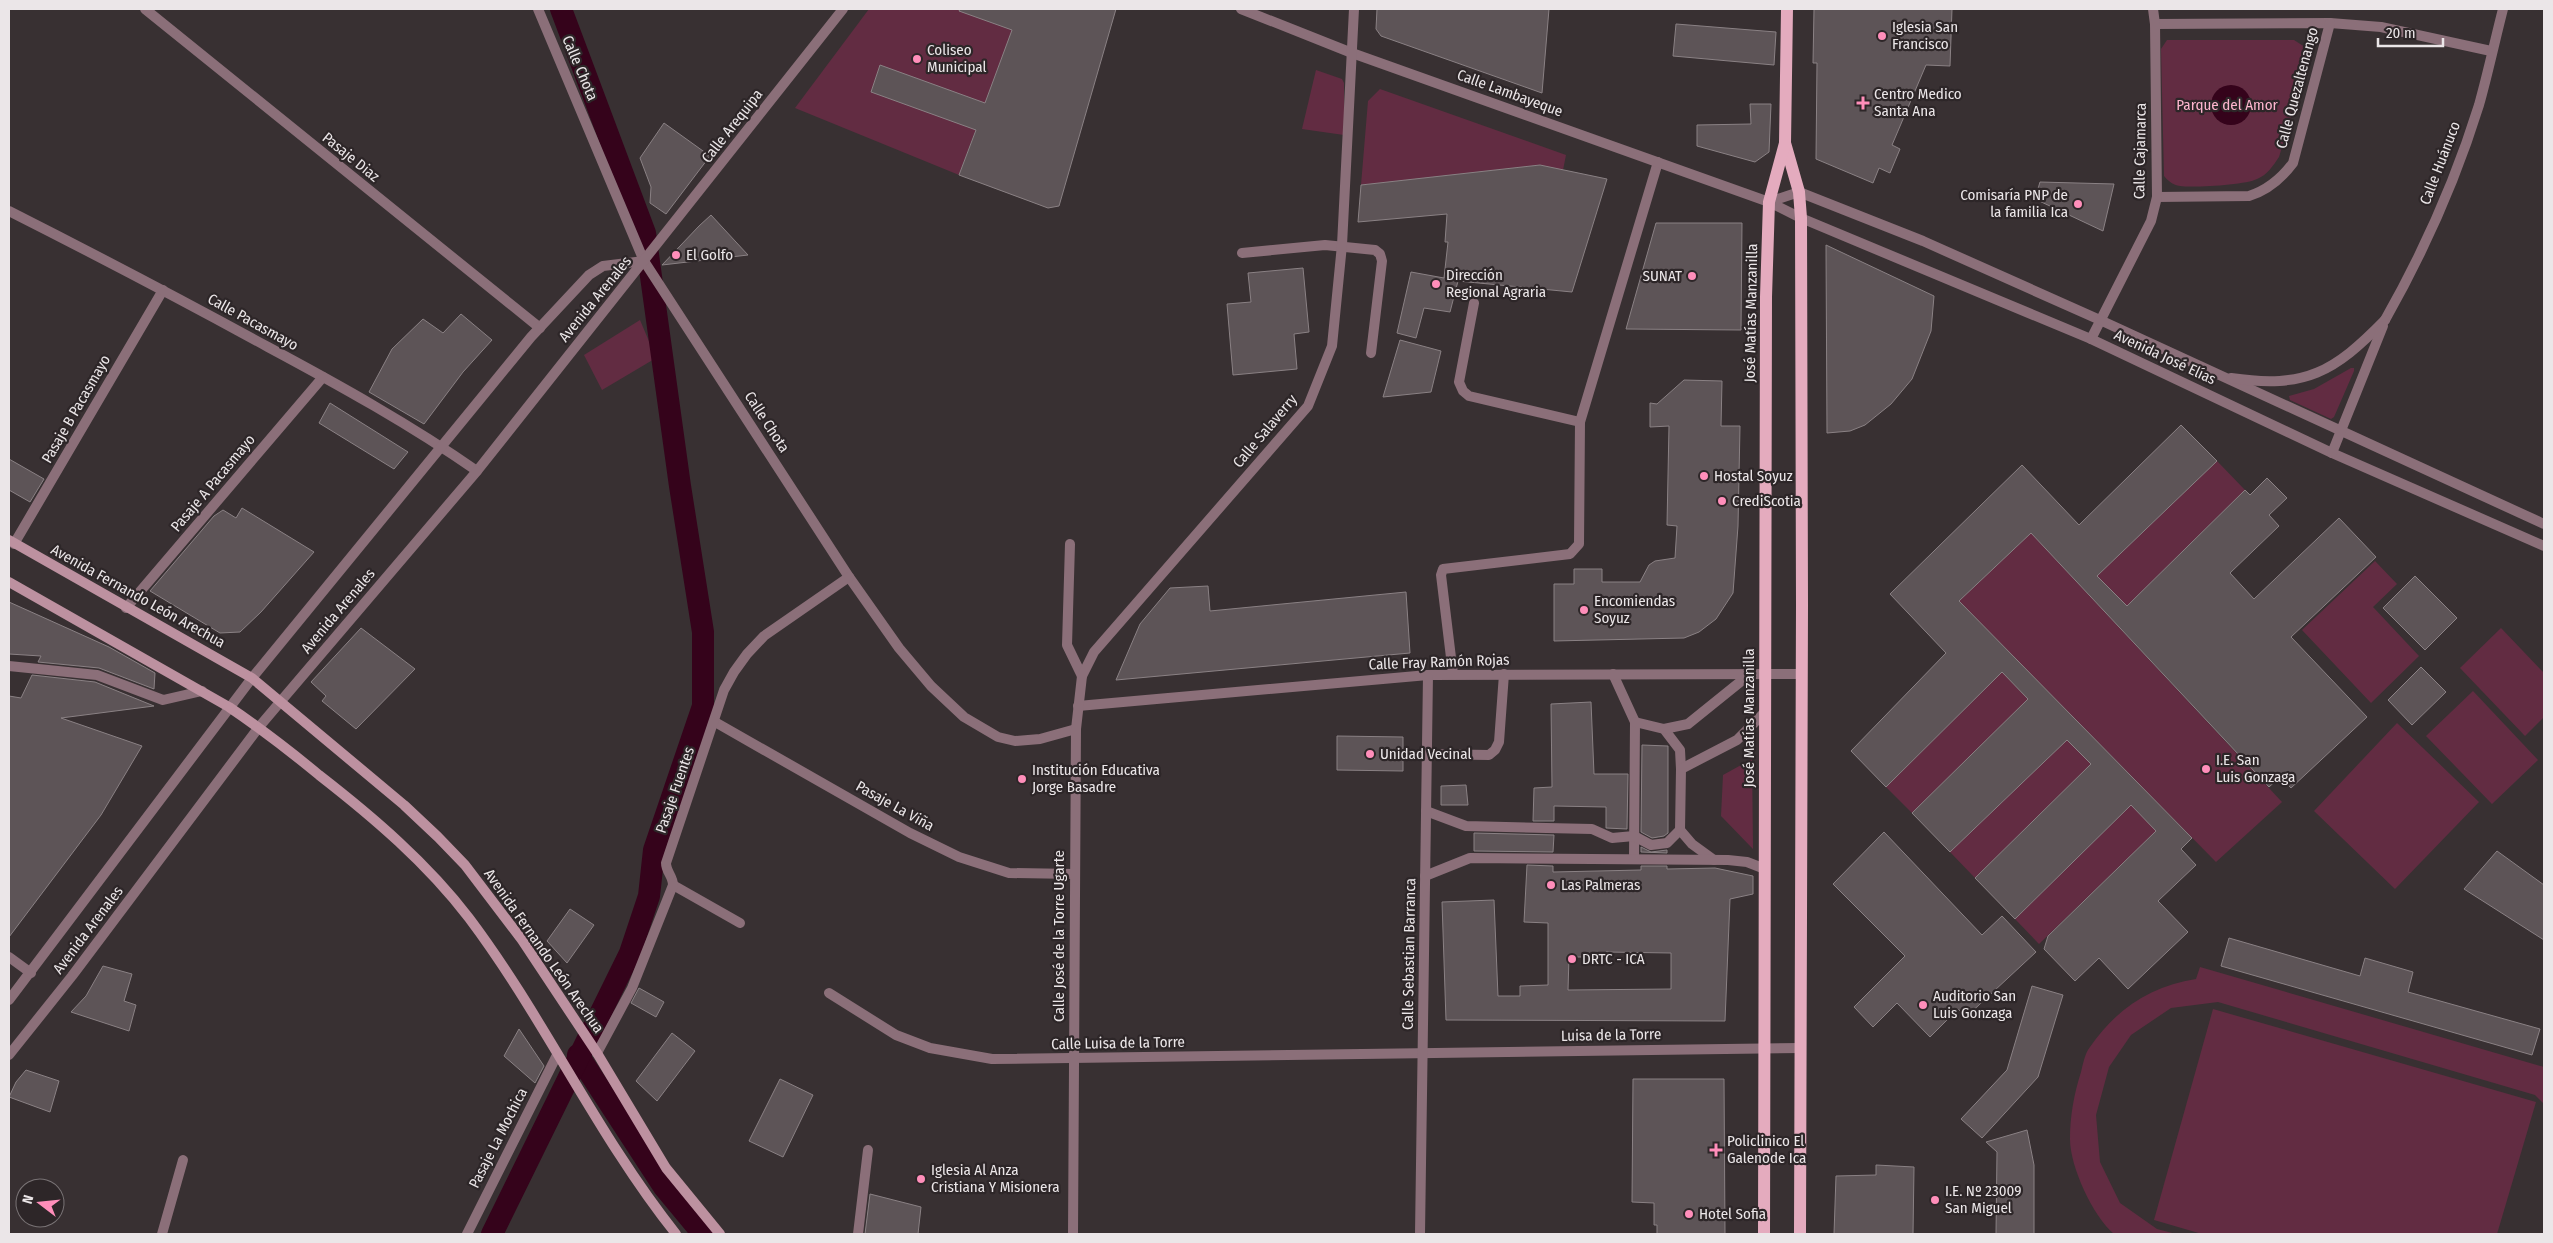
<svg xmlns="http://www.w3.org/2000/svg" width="2553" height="1243" font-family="'Fira Sans Condensed',sans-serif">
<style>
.green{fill:#622c42}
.water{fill:#35031b}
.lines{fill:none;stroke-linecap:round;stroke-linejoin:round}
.canal{stroke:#35031b;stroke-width:22}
.building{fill:#5d5457;stroke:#8a8184;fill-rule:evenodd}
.service{stroke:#8b6f79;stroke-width:10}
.minor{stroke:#8b6f79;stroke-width:10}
.tertiary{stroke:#8b6f79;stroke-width:10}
.secondary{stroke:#bd91a0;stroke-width:10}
.primary{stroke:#e4abbe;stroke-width:12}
.poi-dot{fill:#ff8eba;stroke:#2d2628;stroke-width:2}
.labels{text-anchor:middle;stroke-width:4.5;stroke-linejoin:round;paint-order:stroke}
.poi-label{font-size:15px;fill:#ebe6e8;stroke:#2d2628;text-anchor:start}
.street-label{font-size:15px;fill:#ebe6e8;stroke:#2d2628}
.park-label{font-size:15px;fill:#feb5ce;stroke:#2d2628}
</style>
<rect width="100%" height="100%" fill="#383032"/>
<!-- green -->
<g class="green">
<path d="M869 9H1020L959 175 795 108Z"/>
<path d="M2167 40H2294L2308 49 2309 57 2279 157C2273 166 2267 175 2257 179 2246 185 2193 188 2180 186 2173 185 2168 181 2164 176L2161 49Z"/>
<path d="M1316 70 1342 79 1344 83V135L1302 129Z"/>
<path d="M1380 89 1566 155 1563 170 1540 165 1361 185 1368 101Z"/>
<path d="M640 320 656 358 602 390 584 355Z"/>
<path d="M2351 368H2354V371L2334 417 2331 419 2290 400 2289 396 2314 389Z"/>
<path d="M2217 461 2245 490 2127 606 2097 576Z"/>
<path d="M2031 533 2282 802 2216 862 1959 601Z"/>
<path d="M2375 561 2397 584 2373 607 2419 656 2371 703 2302 630Z"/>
<path d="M2501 628 2544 673V717L2525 736 2460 668Z"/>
<path d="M2002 672 2028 699 1912 813 1886 787Z"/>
<path d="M2473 691 2538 760 2492 804 2426 736Z"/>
<path d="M2397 723 2479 802 2395 889 2314 811Z"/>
<path d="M2067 740 2091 764 1975 878 1950 852Z"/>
<path d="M1752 759 1753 849 1721 816 1723 775Z"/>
<path d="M2131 805 2156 831 2039 944 2015 919Z"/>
<path d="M2200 967 2544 1067V1104L2535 1095 2218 1002 2171 1008 2131 1035 2109 1067 2096 1115 2100 1162 2120 1203 2157 1229 2176 1234H2114C2093 1216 2070 1167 2070 1139 2070 1116 2074 1094 2081 1072 2083 1064 2085 1053 2090 1047 2116 1009 2151 986 2196 979Z"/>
<path d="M2213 1009 2536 1102 2497 1234H2202L2154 1220Z"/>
</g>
<!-- water -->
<circle class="water" cx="2231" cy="105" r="20"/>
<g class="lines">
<!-- canal -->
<g class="canal">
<path d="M578 1055 664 1187 703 1234"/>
<path d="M492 1234 630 953 649 896 654 850 703 706V632L680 486 645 233 561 9"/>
</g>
</g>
<!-- building -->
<g class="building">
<path d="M960 9H1116L1059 206 1048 208 959 175 976 130 871 92 880 65 985 103 1012 30 959 11Z"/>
<path d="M1377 9H1549L1542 93 1381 36 1376 29Z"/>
<path d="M1814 9H1952L1950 66 1926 65 1892 145 1900 149 1890 173 1879 168 1873 183 1816 159 1817 63H1813Z"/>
<path d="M1676 24 1776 32 1774 65 1673 56Z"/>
<path d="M1750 104H1771L1769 152 1755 162 1697 146V125L1751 124Z"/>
<path d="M664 123 710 156 666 214 650 203 651 187 640 158Z"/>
<path d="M1540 165 1607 179 1572 292 1458 281 1450 312 1424 308 1416 338 1397 333 1411 272 1444 278 1448 242H1445L1447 214 1358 222 1361 185Z"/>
<path d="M2040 182 2114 184 2103 231 2035 199Z"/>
<path d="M711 215 748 255 662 265 699 226Z"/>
<path d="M1656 223H1742L1741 330 1626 329Z"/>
<path d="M1826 245 1934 296 1931 331 1912 379 1891 404 1865 425 1850 431 1827 433Z"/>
<path d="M1303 268 1309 332 1294 334 1297 369 1233 375 1227 304 1251 302 1248 273Z"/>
<path d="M461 314 492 340 463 372 424 424 369 392 392 349 423 319 443 333Z"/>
<path d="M1400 340 1441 351 1431 392 1383 397Z"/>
<path d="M1684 380 1722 381 1721 426H1740L1738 526 1733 593 1716 619 1699 632 1684 638 1554 641V584H1574V569H1602V582H1640L1649 565 1655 561 1675 558 1677 526 1667 525 1669 426 1650 427V403L1657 404Z"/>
<path d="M330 403 408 452 394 469 319 423Z"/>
<path d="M2181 425 2217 461 2097 576 2127 606 2245 490 2250 495 2267 478 2287 498 2269 515 2279 526 2230 573 2254 599 2339 518 2376 557 2291 637 2367 717 2291 788 2280 777 2269 787 2031 533 1959 601 2192 838 2181 849 2196 865 2158 901 2188 932 2128 989 2099 958 2075 981 2044 949 2048 936 2156 831 2131 805 2015 919 1975 878 2091 764 2067 740 1950 852 1912 813 2028 699 2002 672 1886 787 1851 751 1946 653 1890 594 2022 465 2079 525Z"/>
<path d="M9 459 44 479 30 502 9 490Z"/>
<path d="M242 508 314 552 261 612 240 632 220 633 150 591 214 516 223 510 236 518Z"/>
<path d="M2415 576 2457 618 2425 650 2383 608Z"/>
<path d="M1208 586 1210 611 1406 592 1410 653 1116 680 1140 624 1170 588Z"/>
<path d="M9 602 109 647 155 673 154 689 99 668 38 662 41 656 9 654Z"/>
<path d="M361 628 415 669 356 729 322 701 326 696 311 682Z"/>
<path d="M2421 667 2446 692 2412 725 2388 700Z"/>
<path d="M32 675 95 682 154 706 61 718 142 746 101 815 9 937V696L21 698Z"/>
<path d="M1591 702 1594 774H1628L1627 829 1606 828V807L1554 806V821H1533L1534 788 1552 787 1551 704Z"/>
<path d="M1337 736 1403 737V771L1337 770Z"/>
<path d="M1642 745 1668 746V833L1664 836 1652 838 1641 832Z"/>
<path d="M1466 785 1468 805H1441V786Z"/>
<path d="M1884 832 1982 935 2002 916 2036 952 1966 1017 1958 1009 1930 1037 1897 1003 1873 1027 1854 1007 1905 956 1833 884Z"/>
<path d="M1474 833 1554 835 1553 852 1474 851Z"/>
<path d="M1641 847 1651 852 1667 850V853L1641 852Z"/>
<path d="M2497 851 2544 885V940L2464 889Z"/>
<path d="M1527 865 1553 866V872L1641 870V866H1667V869L1715 868 1753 876V894L1730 899 1725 1021 1446 1020 1442 902 1494 900 1498 996H1520V986L1548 985V923L1524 922ZM1606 952 1671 953V989L1568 990 1569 957H1606Z"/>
<path d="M570 909 594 925 567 963 547 941Z"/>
<path d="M2229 938 2360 976 2365 958 2413 972 2408 992 2540 1029 2532 1055 2221 966Z"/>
<path d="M103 966 132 974 124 1001 136 1005 129 1031 71 1012 86 996Z"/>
<path d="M2032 986 2063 995 2038 1077 1982 1138 1961 1119 2007 1070Z"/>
<path d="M639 988 664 1002 656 1017 631 1003Z"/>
<path d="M519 1029 544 1066 535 1083 504 1056Z"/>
<path d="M672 1033 695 1051 657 1101 636 1081Z"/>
<path d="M26 1070 59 1081 50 1112 9 1097 16 1082Z"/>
<path d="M780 1079 813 1095 783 1157 749 1141Z"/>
<path d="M1633 1079H1724L1725 1234H1657V1225H1654V1203L1632 1202Z"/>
<path d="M2027 1130 2034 1165V1234H1996L1997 1152 1986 1142Z"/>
<path d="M1876 1165 1914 1167 1913 1234H1834L1836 1176 1876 1175Z"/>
<path d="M870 1194 921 1207 918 1234H865Z"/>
</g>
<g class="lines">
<!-- service -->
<g class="service">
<path d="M1242 253 1325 245 1375 250 1380 254 1382 261 1371 353"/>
<path d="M1474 303 1459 382 1463 391 1469 396 1580 422"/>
<path d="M14 544 163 290"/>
<path d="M1070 544 1067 645 1082 676"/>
<path d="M126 608 323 377"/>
<path d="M9 666 97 675 163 700 202 691"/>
<path d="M1453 674 1441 575 1443 569 1570 554 1579 544 1580 422 1658 162"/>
<path d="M1613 674 1635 722 1634 859"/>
<path d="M1635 722 1664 729 1680 750 1681 769"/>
<path d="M1664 729 1688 724 1750 674"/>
<path d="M1427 754 1489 755 1495 750 1499 742 1504 674"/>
<path d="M1426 811 1466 826 1592 829 1612 838 1634 836 1651 845 1667 843 1680 830"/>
<path d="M1714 860 1692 844 1680 830 1681 769 1737 740 1765 712"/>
<path d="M1425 876 1470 858 1728 860 1747 862 1765 869V876"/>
<path d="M673 885 740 923"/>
<path d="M9 957 31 973"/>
<path d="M858 1234 868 1150"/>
</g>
<!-- minor -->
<g class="minor">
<path d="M145 9 540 328"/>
<path d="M538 9 644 261 849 577 899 648 931 686 964 717 998 737 1015 741 1040 739 1076 729"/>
<path d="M1241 9 1352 53 1769 202 1801 218"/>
<path d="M2155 24 2330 23 2381 27 2491 51"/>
<path d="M2157 197 2249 196C2268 190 2281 179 2293 163L2330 23"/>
<path d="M1769 202 1799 192"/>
<path d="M9 211C96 255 182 300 268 347 339 385 411 425 477 471"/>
<path d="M2385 320C2423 253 2456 179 2479 105 2488 73 2495 40 2503 9"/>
<path d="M2091 339 2151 221 2157 197 2155 24 2153 9"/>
<path d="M252 678 531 337 589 275 603 266 644 261"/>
<path d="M281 701 477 471 843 9"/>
<path d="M1078 706 1428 675 1802 674"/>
<path d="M715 722 910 833 959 857 1009 873 1074 874"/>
<path d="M829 993 896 1035 930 1048 992 1059 1801 1048"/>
<path d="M597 1053 632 988 673 885C673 876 666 872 666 863L724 690 734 672 747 654 764 636 849 577"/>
<path d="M162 1234 183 1160"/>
<path d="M467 1234 557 1055"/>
<path d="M1073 1234 1076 729 1082 676 1094 652 1308 406 1332 346 1342 245 1354 9"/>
<path d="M1420 1234 1428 675"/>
</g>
<!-- tertiary -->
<g class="tertiary">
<path d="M1799 192 1923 241 2100 320 2544 524"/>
<path d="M1801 218 2091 339 2332 453 2544 546"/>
<path d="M2231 378C2306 389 2334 372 2385 320"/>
<path d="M2332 453 2383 326"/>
<path d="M9 1000 252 678"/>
<path d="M9 1055 72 976 259 727 281 701"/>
</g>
<!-- secondary -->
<g class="secondary">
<path d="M9 540 252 678 404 805 438 837 465 865 522 940 597 1053 666 1168 720 1234"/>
<path d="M9 582 229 707C260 728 290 751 319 775 373 817 427 863 469 918 545 1019 597 1135 676 1234"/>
</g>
<!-- primary -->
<g class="primary">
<path d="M1785 143 1799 192 1801 218 1802 605 1800 1234"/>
<path d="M1764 1234 1766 297 1769 202 1785 143 1787 9"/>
</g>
</g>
<!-- markers -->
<g class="poi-dot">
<circle cx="1882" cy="36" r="5"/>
<circle cx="917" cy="59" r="5"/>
<path d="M1860.5 95.5h5v5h5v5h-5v5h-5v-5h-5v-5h5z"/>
<circle cx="2078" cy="204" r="5"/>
<circle cx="676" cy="255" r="5"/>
<circle cx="1692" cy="276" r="5"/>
<circle cx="1436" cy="284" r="5"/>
<circle cx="1704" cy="476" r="5"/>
<circle cx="1722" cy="501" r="5"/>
<circle cx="1584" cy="610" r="5"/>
<circle cx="1370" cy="754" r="5"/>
<circle cx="2206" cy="769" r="5"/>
<circle cx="1022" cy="779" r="5"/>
<circle cx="1551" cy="885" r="5"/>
<circle cx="1572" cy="959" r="5"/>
<circle cx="1923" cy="1005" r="5"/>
<path d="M1713.5 1142.5h5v5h5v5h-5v5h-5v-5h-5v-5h5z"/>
<circle cx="921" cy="1179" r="5"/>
<circle cx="1935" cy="1200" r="5"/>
<circle cx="1689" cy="1214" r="5"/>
</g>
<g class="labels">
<!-- poi labels -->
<g class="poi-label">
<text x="1892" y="32">Iglesia San<tspan x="1892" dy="17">Francisco</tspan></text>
<text x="927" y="55">Coliseo<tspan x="927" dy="17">Municipal</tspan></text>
<text x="1874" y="99">Centro Medico<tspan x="1874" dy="17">Santa Ana</tspan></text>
<text x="2068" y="200" text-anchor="end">Comisaría PNP de<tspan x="2068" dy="17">la familia Ica</tspan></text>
<text x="686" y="260">El Golfo</text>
<text x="1446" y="280">Dirección<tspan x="1446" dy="17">Regional Agraria</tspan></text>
<text x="1682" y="281" text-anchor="end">SUNAT</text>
<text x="1714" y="481">Hostal Soyuz</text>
<text x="1732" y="506">CrediScotia</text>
<text x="1594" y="606">Encomiendas<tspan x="1594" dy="17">Soyuz</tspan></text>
<text x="1380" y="759">Unidad Vecinal</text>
<text x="2216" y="765">I.E. San<tspan x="2216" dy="17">Luis Gonzaga</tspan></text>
<text x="1032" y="775">Institución Educativa<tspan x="1032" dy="17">Jorge Basadre</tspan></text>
<text x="1561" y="890">Las Palmeras</text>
<text x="1582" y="964">DRTC - ICA</text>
<text x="1933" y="1001">Auditorio San<tspan x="1933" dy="17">Luis Gonzaga</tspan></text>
<text x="1727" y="1146">Policlinico El<tspan x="1727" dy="17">Galenode Ica</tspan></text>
<text x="931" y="1175">Iglesia Al Anza<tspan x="931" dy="17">Cristiana Y Misionera</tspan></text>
<text x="1945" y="1196">I.E. Nº 23009<tspan x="1945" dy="17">San Miguel</tspan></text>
<text x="1699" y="1219">Hotel Sofia</text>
</g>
<!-- street labels -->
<g class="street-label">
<text transform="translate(580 68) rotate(67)" y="5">Calle Chota</text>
<text transform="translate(2297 88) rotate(-75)" y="5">Calle Quezaltenango</text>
<text transform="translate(1510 93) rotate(20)" y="5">Calle Lambayeque</text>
<text transform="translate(732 126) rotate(-52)" y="5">Calle Arequipa</text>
<text transform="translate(2140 151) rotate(-89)" y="5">Calle Cajamarca</text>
<text transform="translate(351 157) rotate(39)" y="5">Pasaje Diaz</text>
<text transform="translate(2440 163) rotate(-69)" y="5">Calle Huánuco</text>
<text transform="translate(595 299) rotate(-51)" y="5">Avenida Arenales</text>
<text transform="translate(1751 313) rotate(-89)" y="5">José Matías Manzanilla</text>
<text transform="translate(253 322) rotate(29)" y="5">Calle Pacasmayo</text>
<text transform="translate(2165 357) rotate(25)" y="5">Avenida José Elías</text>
<text transform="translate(76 409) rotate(-60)" y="5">Pasaje B Pacasmayo</text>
<text transform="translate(767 422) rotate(57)" y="5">Calle Chota</text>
<text transform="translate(1265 431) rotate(-50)" y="5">Calle Salaverry</text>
<text transform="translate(213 483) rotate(-50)" y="5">Pasaje A Pacasmayo</text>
<text transform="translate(138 596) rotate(29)" y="5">Avenida Fernando León Arechua</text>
<text transform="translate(338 611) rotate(-50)" y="5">Avenida Arenales</text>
<text transform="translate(1439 662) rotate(-2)" y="5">Calle Fray Ramón Rojas</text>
<text transform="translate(1749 718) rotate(-90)" y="5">José Matías Manzanilla</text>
<text transform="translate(675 790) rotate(-71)" y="5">Pasaje Fuentes</text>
<text transform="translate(895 806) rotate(29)" y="5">Pasaje La Viña</text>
<text transform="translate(88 930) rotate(-53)" y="5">Avenida Arenales</text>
<text transform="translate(1059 936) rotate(-90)" y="5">Calle José de la Torre Ugarte</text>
<text transform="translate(544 951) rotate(55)" y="5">Avenida Fernando León Arechua</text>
<text transform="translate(1409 954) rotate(-89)" y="5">Calle Sebastian Barranca</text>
<text transform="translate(1611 1035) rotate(-1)" y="5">Luisa de la Torre</text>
<text transform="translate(1118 1043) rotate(-1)" y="5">Calle Luisa de la Torre</text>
<text transform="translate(498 1138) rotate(-63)" y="5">Pasaje La Mochica</text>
</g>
<!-- park labels -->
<g class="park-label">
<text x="2227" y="110">Parque del Amor</text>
</g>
</g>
<!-- border -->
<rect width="2553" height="1243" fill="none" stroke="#ebe6e8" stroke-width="20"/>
<!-- north arrow -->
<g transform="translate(40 1203) rotate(286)"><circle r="24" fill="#2d2628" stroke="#797375"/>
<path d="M0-4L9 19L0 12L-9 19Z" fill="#ff8eba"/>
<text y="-8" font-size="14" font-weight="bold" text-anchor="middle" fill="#ebe6e8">N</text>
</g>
<!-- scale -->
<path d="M2378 38v8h65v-8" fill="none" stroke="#ebe6e8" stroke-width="2.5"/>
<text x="2386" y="38" font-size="15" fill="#ebe6e8" stroke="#2d2628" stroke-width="4" paint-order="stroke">20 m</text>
</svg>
